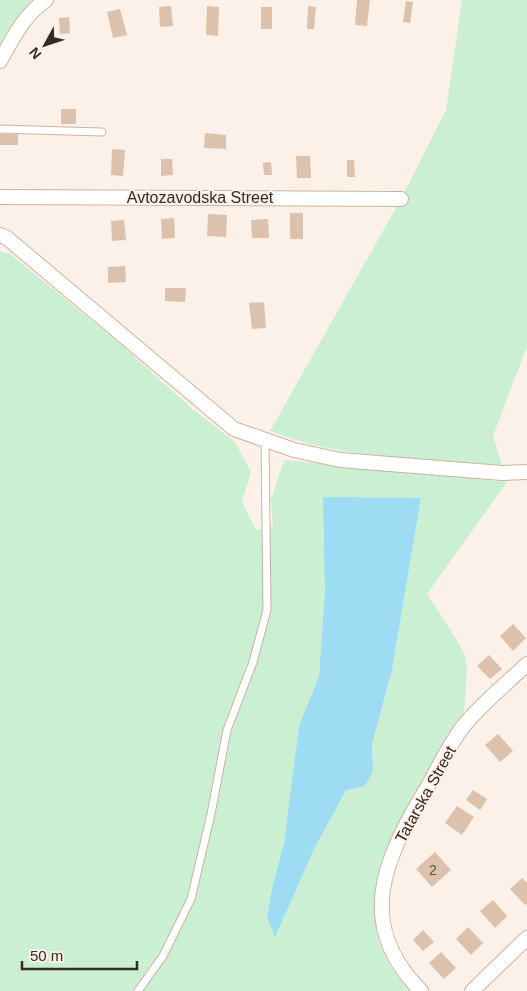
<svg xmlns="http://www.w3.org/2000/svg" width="527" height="991" font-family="Helvetica,sans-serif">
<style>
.green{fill:#cbefd3;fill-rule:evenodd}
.water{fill:#9edcf3}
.building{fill:#dcc2ac}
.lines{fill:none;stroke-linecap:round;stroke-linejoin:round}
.service-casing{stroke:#cdb39d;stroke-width:9}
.minor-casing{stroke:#cdb39d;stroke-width:16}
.service{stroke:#fff;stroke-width:7}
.minor{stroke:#fff;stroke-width:14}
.labels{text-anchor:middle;stroke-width:4;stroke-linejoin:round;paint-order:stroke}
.number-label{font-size:14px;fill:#5f5144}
.street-label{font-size:16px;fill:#352b22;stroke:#fcf1e8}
</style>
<rect width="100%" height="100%" fill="#fcf1e8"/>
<!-- green -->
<g class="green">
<path d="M0 0H46L0 61Z"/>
<path d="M462 0H527V346L493 436 502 465C424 459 344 460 270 431L401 199 446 110Z"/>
<path d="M0 251 10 254 53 289 118 342 189 406 235 442 251 472 242 502 256 530 273 526 271 500 284 460 507 482 427 594C434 605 465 650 466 659 468 669 465 705 463 716 460 728 443 750 436 761 393 833 337 917 410 991H0ZM421 498 392 670 372 744 373 754 346 789 313 851 267 917 272 888 284 843 299 726 319 676 325 591Z"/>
</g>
<!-- water -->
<path class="water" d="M323 497 421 498 392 670 372 744 373 771 365 786 346 790 313 851 275 937 267 917 272 888 284 843 299 726 319 676 325 591Z"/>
<!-- building -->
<g class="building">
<path d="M357 0H370L367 26 355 25Z"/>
<path d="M406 1 413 2 410 23 403 22Z"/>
<path d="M171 6 173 26 160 27 159 7Z"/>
<path d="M207 6 219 7 218 36 206 35Z"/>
<path d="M308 6 316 7 314 29H307Z"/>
<rect x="261" y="7" width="11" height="22"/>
<path d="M120 9 127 35 113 38 107 12Z"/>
<path d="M69 17 70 33 60 34 59 18Z"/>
<rect x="61" y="109" width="15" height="15"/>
<path d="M205 133 226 135V149L204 148Z"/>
<rect x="0" y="134" width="18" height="11"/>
<path d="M112 149 125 150 123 176 111 175Z"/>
<path d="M296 156H310L311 178H297Z"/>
<path d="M161 159H172L173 175 161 176Z"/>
<path d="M347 160H354L355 177H347Z"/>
<path d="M271 162 272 175H264L263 163Z"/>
<rect x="290" y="213" width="13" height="26"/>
<path d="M208 214 227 215 226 237 207 236Z"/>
<path d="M174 218 175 238 162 239 161 219Z"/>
<path d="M268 219 269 238H252L251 220Z"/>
<path d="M124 220 126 240 112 241 111 221Z"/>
<path d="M125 266 126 282 108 283V267Z"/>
<path d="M165 288H186L185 302 165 301Z"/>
<path d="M264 302 266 328 252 329 249 303Z"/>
<path d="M513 624 526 638 513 651 500 636Z"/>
<path d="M489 655 502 669 490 679 477 666Z"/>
<path d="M498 734 513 751 500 762 485 745Z"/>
<path d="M473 790 487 799 480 810 466 800Z"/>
<path d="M457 806 474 817 462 835 445 823Z"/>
<path d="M435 852 451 870 432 887 416 869Z"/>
<path d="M522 878 527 883V903L525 905 510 889Z"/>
<path d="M493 900 507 916 495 928 480 911Z"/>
<path d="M468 927 483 943 471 955 456 939Z"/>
<path d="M423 930 434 942 423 951 413 940Z"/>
<path d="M441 952 456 968 444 979 429 963Z"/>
</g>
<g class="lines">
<!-- service casing -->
<g class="service-casing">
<g id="service">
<path d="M0 129 102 132"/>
<path d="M138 991 163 956 191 899 211 814 227 730 253 662 267 610 265 440"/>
</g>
</g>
<!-- minor casing -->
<g class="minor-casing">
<g id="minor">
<path d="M0 61C13 38 24 15 46 0"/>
<path d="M0 197 401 199"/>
<path d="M0 235 7 238 234 429 294 450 340 460 502 473 527 472"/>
<path d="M421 991C354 924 384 859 427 788 438 768 448 747 462 728 478 707 507 683 527 664"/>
<path d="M472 991 527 938"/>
</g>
</g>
<!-- service -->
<use href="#service" class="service"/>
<!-- minor -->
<use href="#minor" class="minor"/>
</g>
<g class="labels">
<!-- number labels -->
<g class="number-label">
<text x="433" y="875">2</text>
</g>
<!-- street labels -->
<g class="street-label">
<text x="200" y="203">Avtozavodska Street</text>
<text transform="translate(425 794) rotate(-61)" y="6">Tatarska Street</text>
</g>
</g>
<!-- north arrow -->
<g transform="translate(45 45) rotate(230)" stroke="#fcf1e8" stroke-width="4" paint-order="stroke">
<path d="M0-4L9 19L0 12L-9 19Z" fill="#352b22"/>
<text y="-8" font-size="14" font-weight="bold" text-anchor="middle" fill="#352b22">N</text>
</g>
<!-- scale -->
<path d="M22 961v8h115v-8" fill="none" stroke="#352b22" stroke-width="2.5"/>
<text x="30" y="961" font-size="15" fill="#352b22" stroke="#fcf1e8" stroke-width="4" paint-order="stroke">50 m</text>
</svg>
